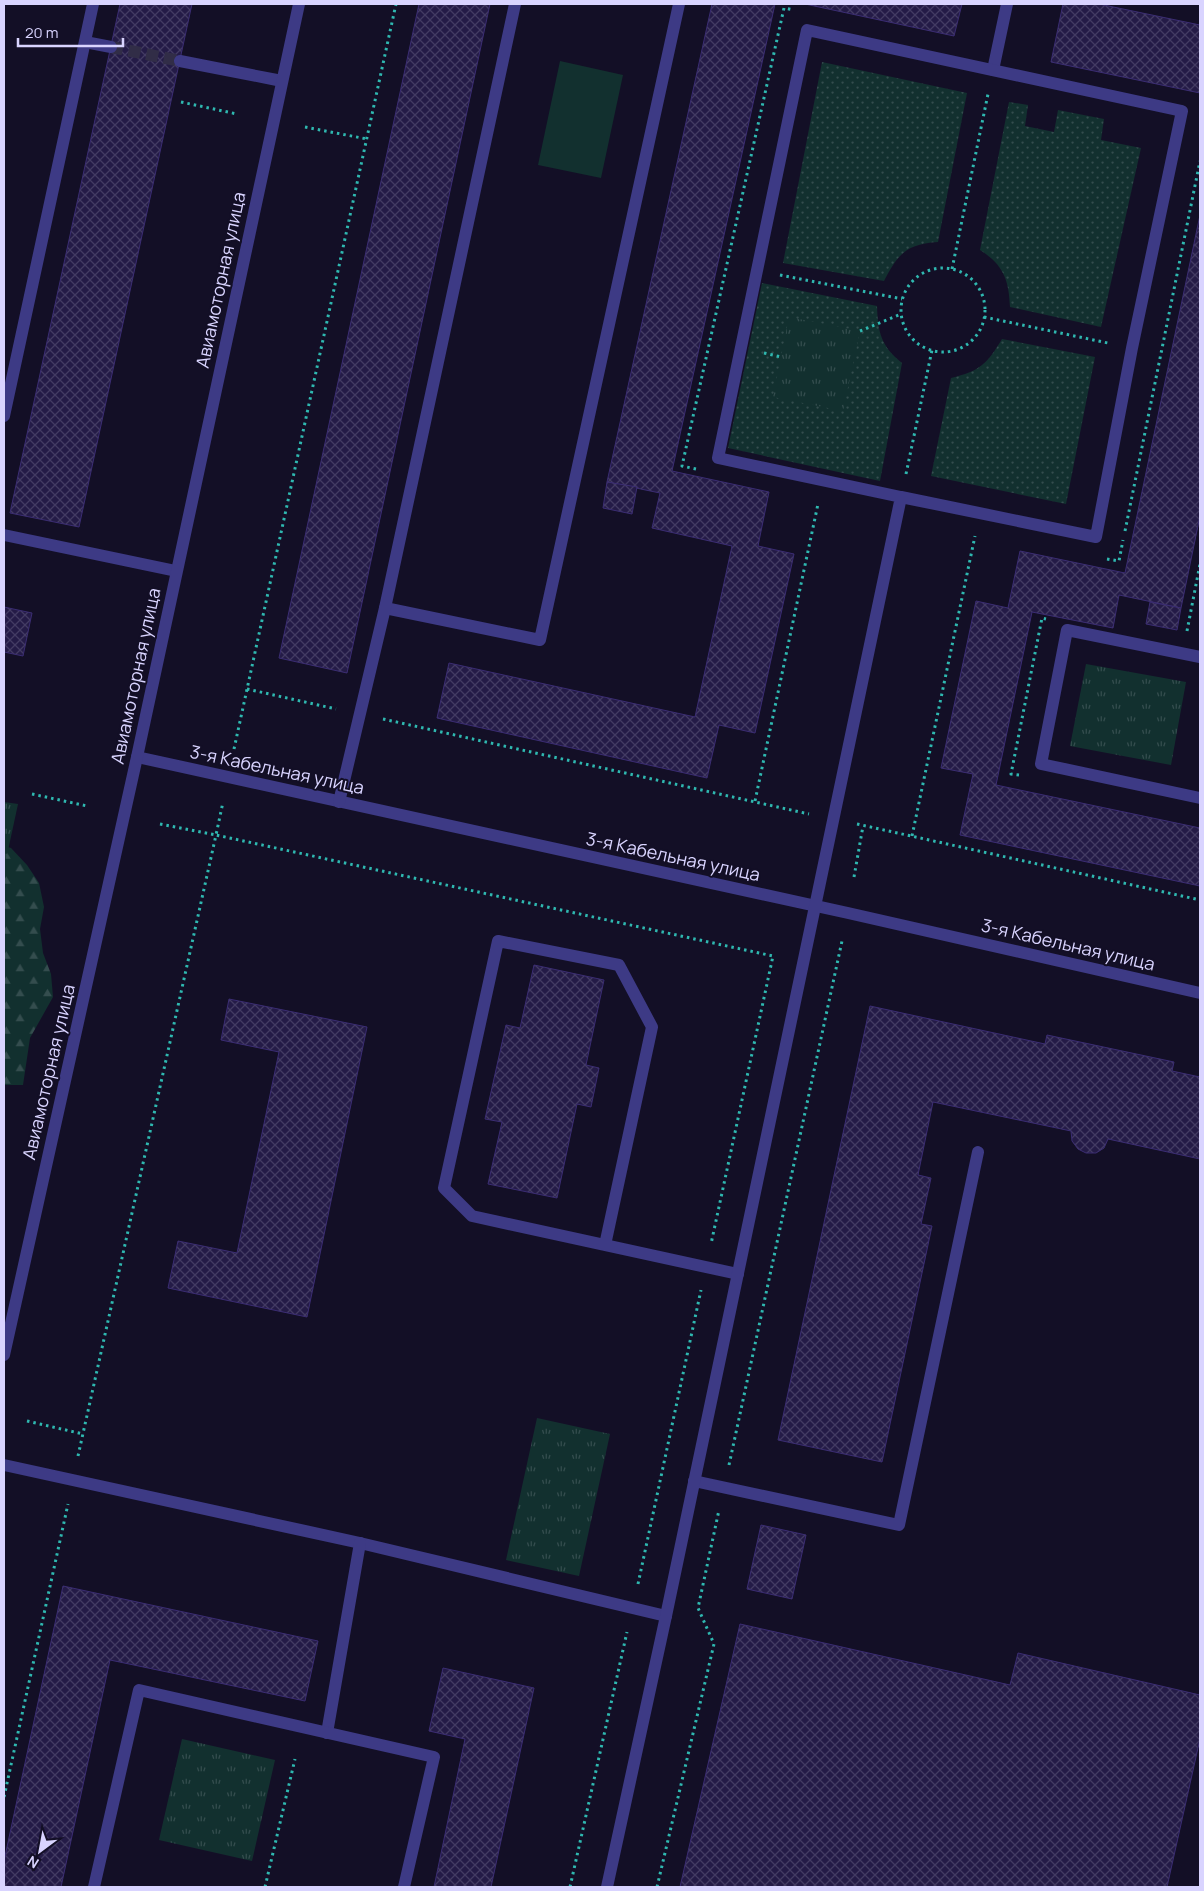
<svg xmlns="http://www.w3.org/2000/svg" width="1204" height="1891" font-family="Manrope,sans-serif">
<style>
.grass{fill:url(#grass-dots)}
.forest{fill:url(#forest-firs)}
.park{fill:url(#park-tufts)}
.pitch{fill:#12302f}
.building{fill:url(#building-cross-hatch);stroke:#3b2d73}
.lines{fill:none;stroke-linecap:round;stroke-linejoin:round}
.minor-tunnel{stroke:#312d47;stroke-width:12;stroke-dasharray:12 6;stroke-linecap:butt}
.path{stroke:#2fb8b0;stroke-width:3;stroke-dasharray:2.5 4;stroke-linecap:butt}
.minor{stroke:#3d3a85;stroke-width:12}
.labels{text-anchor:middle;stroke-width:4;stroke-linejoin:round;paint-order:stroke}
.street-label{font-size:18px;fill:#d9d4ff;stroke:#130f26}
</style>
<defs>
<pattern id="grass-dots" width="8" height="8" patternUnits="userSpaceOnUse" patternTransform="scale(1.25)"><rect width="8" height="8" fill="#12302f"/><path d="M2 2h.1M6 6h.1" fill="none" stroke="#344d4e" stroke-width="1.8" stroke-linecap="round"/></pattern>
<pattern id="forest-firs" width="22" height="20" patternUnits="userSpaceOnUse" patternTransform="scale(1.25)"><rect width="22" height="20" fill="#12302f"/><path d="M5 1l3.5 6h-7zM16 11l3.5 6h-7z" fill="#344d4e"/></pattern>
<pattern id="park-tufts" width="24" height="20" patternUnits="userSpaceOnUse" patternTransform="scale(1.25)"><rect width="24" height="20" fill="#12302f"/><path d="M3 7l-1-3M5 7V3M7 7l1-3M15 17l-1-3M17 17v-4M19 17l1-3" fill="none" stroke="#344d4e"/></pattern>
<pattern id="building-cross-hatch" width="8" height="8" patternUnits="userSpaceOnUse" patternTransform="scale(1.25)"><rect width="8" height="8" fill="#241b47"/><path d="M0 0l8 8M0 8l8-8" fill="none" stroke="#433b63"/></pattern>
</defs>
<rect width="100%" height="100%" fill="#130f26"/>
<!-- grass -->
<g class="grass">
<path d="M822 62 967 93 938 242C906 244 898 254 884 281L783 263Z"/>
<path d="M1009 102 1028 105 1025 126 1054 132 1058 110 1104 119 1101 140 1141 148 1101 327 1010 307C1009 281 1004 265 980 250Z"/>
<path d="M762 283 877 306C878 333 881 346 902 363L880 481 728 448Z"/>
<path d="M1002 339 1095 357 1066 504 931 476 951 378C980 371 987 364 1002 339Z"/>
</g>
<!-- forest -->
<path class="forest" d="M4 846 11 848 27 865 39 883 44 907 40 929 43 953 51 974 53 997 30 1038 23 1085H4Z"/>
<!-- park -->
<g class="park">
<path d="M789 317 860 331 843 411 773 397Z"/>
<path d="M1086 664 1186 682 1171 765 1070 746Z"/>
<path d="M4 802 18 804 4 869Z"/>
<path d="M537 1418 610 1434 579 1576 506 1560Z"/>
<path d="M182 1739 275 1760 252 1861 159 1840Z"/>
</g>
<!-- pitch -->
<path class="pitch" d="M560 61 623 75 601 178 538 165Z"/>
<!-- building -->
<g class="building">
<path d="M120 4H192L79 527 10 513Z"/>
<path d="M419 4H490L347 673 279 658Z"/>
<path d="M712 4H775L672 471 769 492 758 546 794 554 755 733 719 725 707 778 437 718 449 663 695 717 732 546 652 528 660 493 607 482Z"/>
<path d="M805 4H962L954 36Z"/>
<path d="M1063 4H1099L1200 25V93L1051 62Z"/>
<path d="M1200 215V516L1181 608 1119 595 1113 628 1032 612 996 785 1200 828V886L960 835 973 774 941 768 976 601 1008 608 1020 551 1125 573Z"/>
<path d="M607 482 637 487 632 514 603 508Z"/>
<path d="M1150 602 1181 608 1177 630 1146 624Z"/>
<path d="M4 607 32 613 23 656 4 652Z"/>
<path d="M534 965 604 980 586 1065 599 1068 591 1107 577 1104 557 1198 488 1184 502 1122 485 1119 506 1025 520 1028Z"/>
<path d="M229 999 367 1027 307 1317 168 1288 178 1241 237 1253 279 1052 221 1040Z"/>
<path d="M870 1006 1045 1044 1047 1035 1174 1062 1172 1071 1200 1077V1159L1108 1139 1104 1148 1096 1153H1086L1078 1149 1072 1141 1071 1131 933 1102 918 1175 931 1178 921 1224 932 1226 882 1462 778 1440Z"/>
<path d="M761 1525 806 1535 792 1599 747 1589Z"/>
<path d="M63 1586 318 1641 305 1701 110 1660 61 1887H4V1861Z"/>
<path d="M740 1624 1010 1685 1018 1653 1200 1695V1739L1167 1887H680Z"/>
<path d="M443 1668 534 1688 491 1887H434L465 1739 429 1731Z"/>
</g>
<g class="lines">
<!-- minor-tunnel -->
<path class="minor-tunnel" d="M111 47 180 61"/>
<!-- path -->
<g class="path">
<path d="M181 102 237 114"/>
<path d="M305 127 367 139"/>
<circle cx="943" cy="310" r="42"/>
<path d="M952 269 988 94"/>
<path d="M780 275 902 299"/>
<path d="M984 317 1108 343"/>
<path d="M860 331 901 314"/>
<path d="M764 353 781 357"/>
<path d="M696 469 682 466 784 8 794 10"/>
<path d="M906 474 932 350"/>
<path d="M1125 531 1200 161"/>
<path d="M1107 559 1119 561 1123 540"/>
<path d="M1187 631 1200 564"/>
<path d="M247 689 336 709"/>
<path d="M383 719 809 814"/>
<path d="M234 749 396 4"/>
<path d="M1019 775 1011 774 1042 618 1046 619"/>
<path d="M32 794 87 806"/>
<path d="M755 801 818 504"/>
<path d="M160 824 216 835 223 802"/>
<path d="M857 824 1200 900"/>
<path d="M912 836 975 536"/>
<path d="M854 877 863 826"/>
<path d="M27 1421 83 1434"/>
<path d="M78 1456 216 835 773 956 711 1244"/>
<path d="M729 1465 842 941"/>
<path d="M638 1584 701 1290"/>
<path d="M4 1797 68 1504"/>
<path d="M265 1887 295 1759"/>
<path d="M570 1887 627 1632"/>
<path d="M657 1887 714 1644 698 1608 719 1510"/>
</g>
<!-- minor -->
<g class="minor">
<path d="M85 42 111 47"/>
<path d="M180 61 282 81"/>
<path d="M993 70 1007 4"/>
<path d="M4 416 93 4"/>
<path d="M4 535 176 571"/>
<path d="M385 608 540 640 679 4"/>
<path d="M1200 657 1067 630 1041 764 1200 798"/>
<path d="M137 757 848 913 1200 993"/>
<path d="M339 802 385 608 515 4"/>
<path d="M605 1245 652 1027 619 965 498 941 444 1188 472 1216 738 1274"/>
<path d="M4 1355 137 757 299 4"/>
<path d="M4 1465 360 1543 666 1616"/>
<path d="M694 1481 899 1525 978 1152"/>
<path d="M327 1733 360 1543"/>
<path d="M94 1887 139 1690 434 1757 404 1887"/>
<path d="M607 1887 666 1616 901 497 718 458 807 30 1182 111 1132 348 1096 537 901 497"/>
</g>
</g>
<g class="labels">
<!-- street labels -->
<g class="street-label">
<text transform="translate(221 280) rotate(-78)" y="6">Авиамоторная улица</text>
<text transform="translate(136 676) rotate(-78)" y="6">Авиамоторная улица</text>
<text transform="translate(277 770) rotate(12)" y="6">3-я Кабельная улица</text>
<text transform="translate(673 857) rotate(12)" y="6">3-я Кабельная улица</text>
<text transform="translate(1068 945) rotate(13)" y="6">3-я Кабельная улица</text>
<text transform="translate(49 1072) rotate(-77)" y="6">Авиамоторная улица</text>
</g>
</g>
<!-- border -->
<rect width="1204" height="1891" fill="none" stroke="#d9d4ff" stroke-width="10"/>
<!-- north arrow -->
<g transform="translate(40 1851) rotate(212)" stroke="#130f26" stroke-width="4" paint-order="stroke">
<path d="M0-4L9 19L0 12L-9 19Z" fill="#d9d4ff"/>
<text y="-8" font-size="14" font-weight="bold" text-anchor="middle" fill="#d9d4ff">N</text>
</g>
<!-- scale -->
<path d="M18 38v8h105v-8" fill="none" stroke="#d9d4ff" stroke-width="2.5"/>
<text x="25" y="38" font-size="15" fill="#d9d4ff" stroke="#130f26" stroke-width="4" paint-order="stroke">20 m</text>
</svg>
